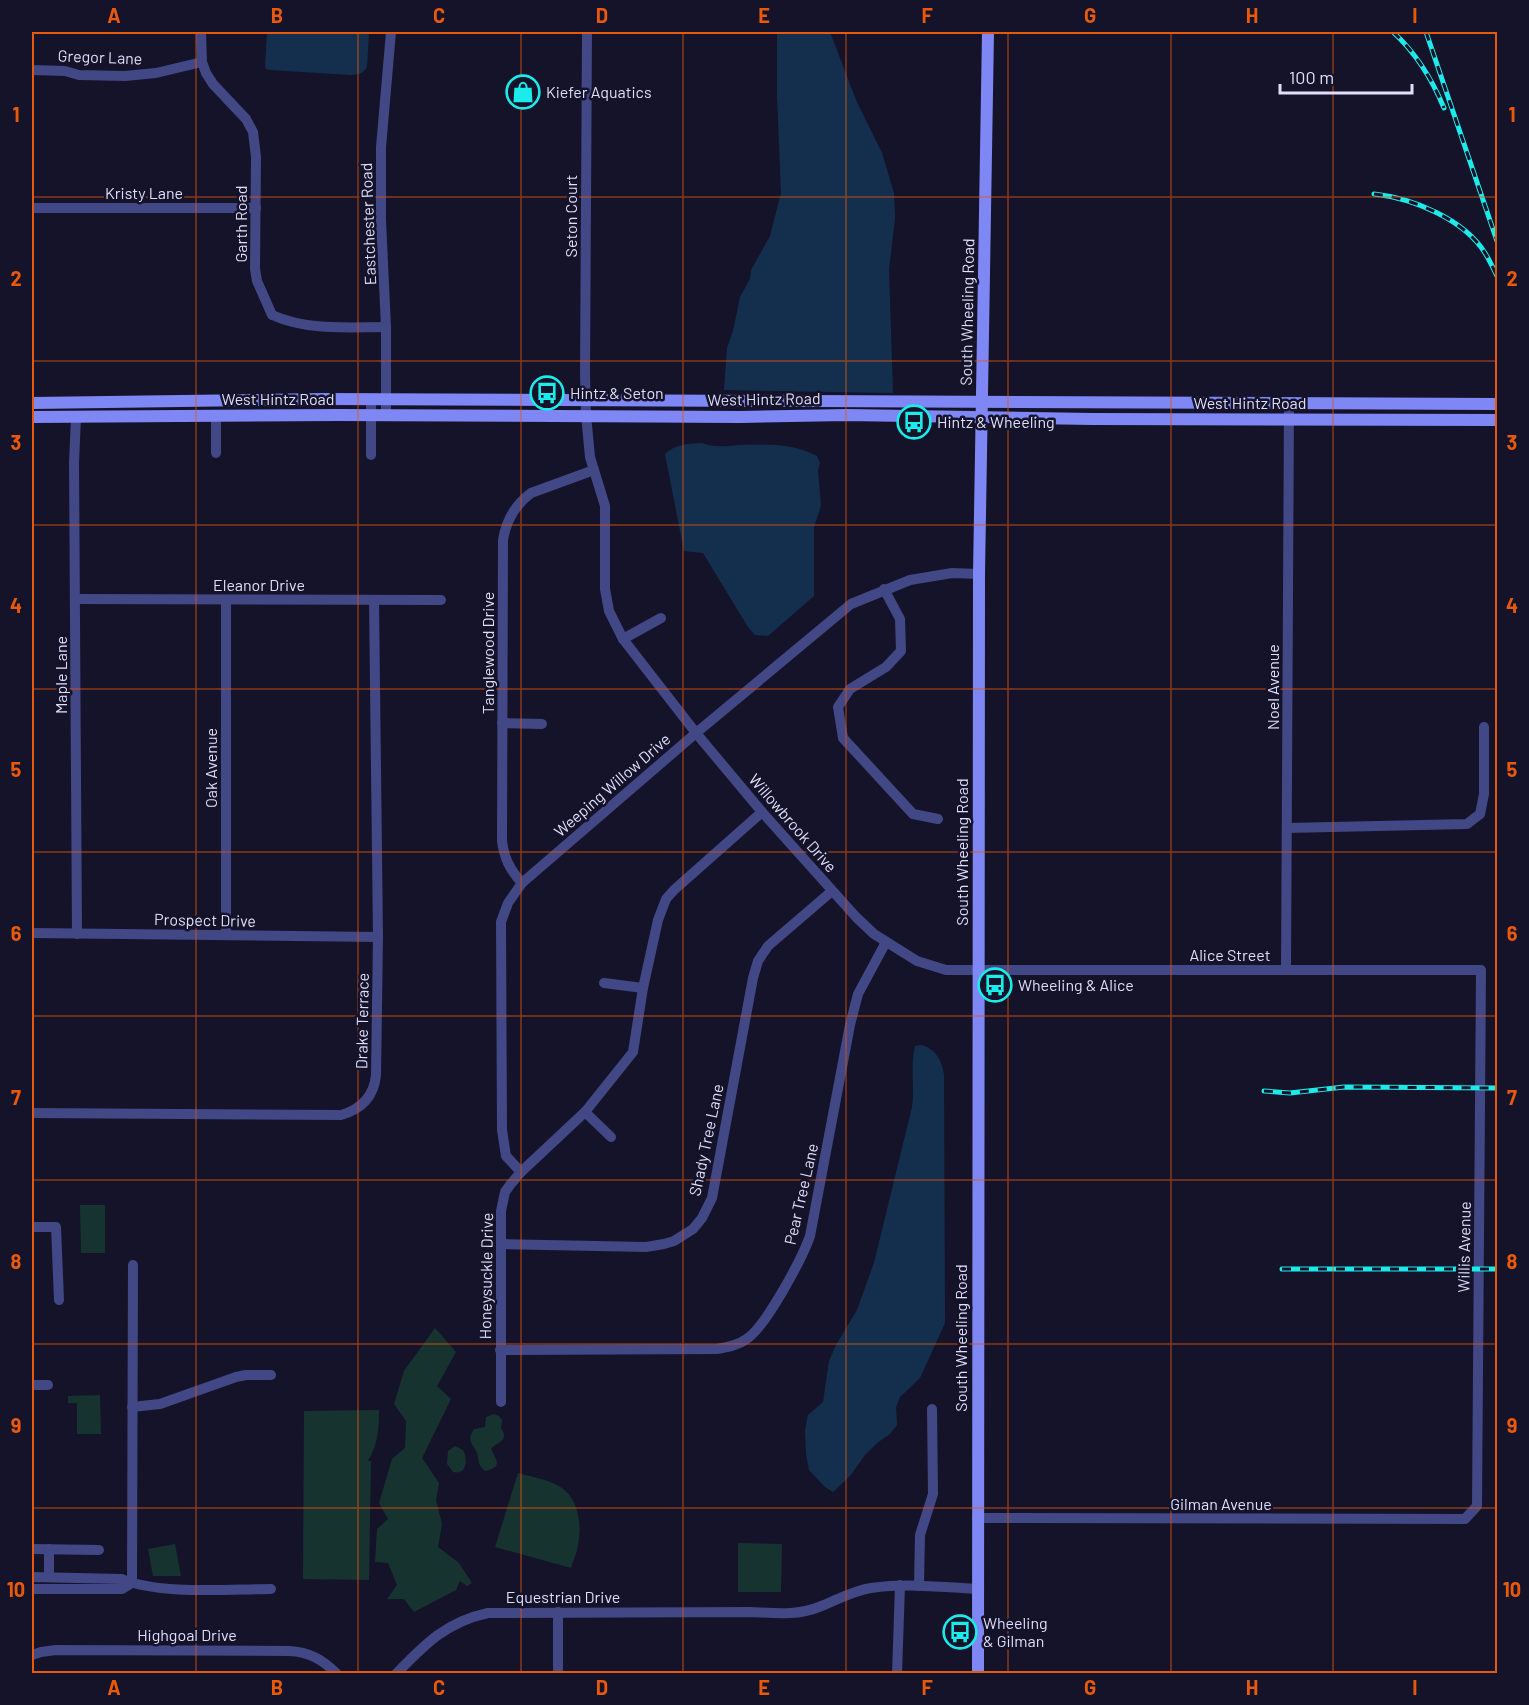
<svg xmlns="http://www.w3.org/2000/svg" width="1529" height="1705" font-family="Barlow,sans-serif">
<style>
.green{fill:#17332f}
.water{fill:#142f4d}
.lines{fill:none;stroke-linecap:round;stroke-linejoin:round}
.minor{stroke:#424785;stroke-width:10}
.secondary{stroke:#7e87f4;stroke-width:12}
.rail-casing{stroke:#1beceb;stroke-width:5}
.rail{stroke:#15132a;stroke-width:3;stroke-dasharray:9;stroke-linecap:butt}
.grid{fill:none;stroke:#e8590c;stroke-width:1.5;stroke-opacity:0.55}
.labels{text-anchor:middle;stroke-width:5;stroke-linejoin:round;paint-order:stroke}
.street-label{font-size:16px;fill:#dfdffc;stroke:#15132a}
.poi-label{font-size:16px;fill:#dfdffc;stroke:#15132a;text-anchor:start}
.neatline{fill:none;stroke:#e8590c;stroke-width:2}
.grid-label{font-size:20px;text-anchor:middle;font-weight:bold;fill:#e8590c}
</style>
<rect width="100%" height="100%" fill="#15132a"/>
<!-- green -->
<g class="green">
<path d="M80 1205H105V1253H81Z"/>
<path d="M435 1328 456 1352 437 1386 451 1399 422 1458 439 1483 436 1500 442 1524 438 1547 459 1563 472 1583 467 1586 460 1581 456 1590 414 1612 404 1599H387L397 1585 388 1563 375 1562 377 1529 388 1519 379 1503 392 1459 405 1448 406 1421 394 1404 404 1371Z"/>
<path d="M100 1395 101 1434H77V1403H68V1396Z"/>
<path d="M379 1410C379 1428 378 1444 368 1461H371L369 1580 303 1579 304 1411Z"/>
<path d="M494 1414 499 1416 502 1420 501 1428C510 1441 497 1442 491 1449 497 1461 503 1467 485 1471 478 1466 479 1461 477 1453 473 1443 466 1442 474 1429L485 1427 486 1417Z"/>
<path d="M455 1446 463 1450C468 1460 467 1475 453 1472L447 1464 448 1451Z"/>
<path d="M518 1473C532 1477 546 1479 559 1486 579 1498 582 1524 578 1545 577 1553 573 1561 571 1568L495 1547Z"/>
<path d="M738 1543 782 1544 781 1592H738Z"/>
<path d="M175 1544 181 1576H153L148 1549Z"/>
</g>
<!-- water -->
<g class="water">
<path d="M267 32H369L367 67C363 74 359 74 351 75L270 70 266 69 265 66Z"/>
<path d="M777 32H830L856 100 882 153 894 193 895 218 889 270 893 393 724 390 727 348 733 331 740 297 750 279 751 270 770 236 781 193 777 94Z"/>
<path d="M702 443C713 448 727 446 739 445 767 444 792 443 817 456L820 463 818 470 821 506 814 527V596L768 636 755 635 748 627 703 553 684 551 665 454C675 444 688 444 702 443Z"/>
<path d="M922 1045C936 1050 942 1060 944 1075L945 1323 920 1378 900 1397 896 1407 897 1425 890 1434 877 1443 865 1455 850 1476 833 1492 825 1487 809 1470 806 1454 805 1430 808 1415 823 1402 829 1361 836 1345 857 1310 874 1263 912 1107C915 1087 910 1066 915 1046Z"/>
</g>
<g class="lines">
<!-- minor -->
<g class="minor">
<path d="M201 32 202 62 206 73 213 84 246 119 253 132 256 157 255 269 257 281 272 315C308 331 348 327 386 327"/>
<path d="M587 32 585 374 586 415 590 457 605 506V589L609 611 623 639 696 733 762 812 856 917 874 934 917 961 946 970H1481L1477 1506 1465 1519 977 1518"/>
<path d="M32 70 65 71 79 75 125 76 156 73 202 62"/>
<path d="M32 208H256"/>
<path d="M371 399V455"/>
<path d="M216 416V453"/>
<path d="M386 416V327L381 220V147L391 32"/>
<path d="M76 417 74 463 77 934"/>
<path d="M884 589 900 619 901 651 886 667 850 689 838 707 843 738 913 814 938 819"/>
<path d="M76 599 441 600"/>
<path d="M623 639 661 618"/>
<path d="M502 723 542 724"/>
<path d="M1287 828 1467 824 1480 814 1484 794V727"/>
<path d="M522 883C510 870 504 858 502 841L503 540C506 521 515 505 531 493L594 470"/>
<path d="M32 933 378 937"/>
<path d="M226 935V600"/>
<path d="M1286 969 1289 404"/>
<path d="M604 983 643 988"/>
<path d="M585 1112 611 1137"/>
<path d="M32 1113 341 1115C362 1109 374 1096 376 1075L378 937 374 601"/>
<path d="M521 1172 506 1156 502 1130 501 922 508 903 522 883 696 733 851 604 910 580 952 573 979 574"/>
<path d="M32 1227H56L59 1300"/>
<path d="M501 1244 646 1247 664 1244 674 1241 693 1229 702 1218 712 1198 753 978 758 961 768 946 832 891"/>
<path d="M500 1350 717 1349C728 1347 739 1345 748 1338 767 1324 802 1259 810 1236L850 1025 858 994 886 942"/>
<path d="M32 1385H48"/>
<path d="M501 1402V1211L505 1192 510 1185 521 1172 585 1112 633 1052 643 988 658 920 666 899 674 890 762 812"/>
<path d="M132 1407 160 1404 236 1377 246 1375H271"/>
<path d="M32 1549 99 1550"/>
<path d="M49 1549V1577"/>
<path d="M32 1577 122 1579C159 1595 229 1589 271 1589"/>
<path d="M132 1583 133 1265"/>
<path d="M919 1586 920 1535 933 1494 932 1409"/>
<path d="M32 1589H122L132 1583"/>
<path d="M32 1655 41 1652 56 1650 289 1651C309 1652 322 1659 337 1674"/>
<path d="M396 1674C425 1644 446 1622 488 1613L750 1612C774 1613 797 1616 819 1607 837 1600 852 1591 871 1588 907 1583 943 1587 978 1589"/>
<path d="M558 1674V1612"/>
<path d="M897 1674 900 1585"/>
</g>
<!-- secondary -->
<g class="secondary">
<path d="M32 403 323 399 1498 404"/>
<path d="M32 417 337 415 740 417 847 415 1092 419 1498 420"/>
<path d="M978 1674 979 574 988 32"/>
</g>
<!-- rail casing -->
<g class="rail-casing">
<g id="rail">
<path d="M1393 32C1416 53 1432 79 1444 108"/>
<path d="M1426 32 1498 244"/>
<path d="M1374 194C1412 198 1464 219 1485 253 1490 261 1494 270 1498 278"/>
<path d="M1264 1091 1290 1093 1344 1087 1498 1088"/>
<path d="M1282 1269H1498"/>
</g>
</g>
<!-- rail -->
<use href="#rail" class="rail"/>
</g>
<!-- grid -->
<path class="grid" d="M196 32V1674M358 32V1674M521 32V1674M683 32V1674M846 32V1674M1008 32V1674M1171 32V1674M1333 32V1674M32 197H1498M32 361H1498M32 525H1498M32 689H1498M32 852H1498M32 1016H1498M32 1180H1498M32 1344H1498M32 1508H1498"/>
<!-- icons -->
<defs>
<g id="shop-ring" transform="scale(1.725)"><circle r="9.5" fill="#15132a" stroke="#1beceb" stroke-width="1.5"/><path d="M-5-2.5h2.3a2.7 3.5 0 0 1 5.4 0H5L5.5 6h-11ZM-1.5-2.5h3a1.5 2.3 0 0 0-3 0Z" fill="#1beceb"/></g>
<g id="bus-ring" transform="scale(1.725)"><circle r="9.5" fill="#15132a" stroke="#1beceb" stroke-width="1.5"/><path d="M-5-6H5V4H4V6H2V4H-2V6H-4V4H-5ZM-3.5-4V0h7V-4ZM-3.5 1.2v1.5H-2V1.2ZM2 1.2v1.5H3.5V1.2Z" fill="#1beceb"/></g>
</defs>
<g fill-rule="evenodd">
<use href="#shop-ring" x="523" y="92"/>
<use href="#bus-ring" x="547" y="393"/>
<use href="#bus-ring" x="914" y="422"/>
<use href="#bus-ring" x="995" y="985"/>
<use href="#bus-ring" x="960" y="1632"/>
</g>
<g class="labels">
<!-- street labels -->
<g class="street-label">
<text transform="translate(100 57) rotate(2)" y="6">Gregor Lane</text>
<text x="144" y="199">Kristy Lane</text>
<text transform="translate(571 216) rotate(-90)" y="6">Seton Court</text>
<text transform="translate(241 224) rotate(-90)" y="6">Garth Road</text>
<text transform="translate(368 224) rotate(-92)" y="6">Eastchester Road</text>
<text transform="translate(967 312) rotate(-89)" y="6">South Wheeling Road</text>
<text x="278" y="405">West Hintz Road</text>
<text transform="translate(764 399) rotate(-1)" y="6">West Hintz Road</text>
<text x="1250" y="409">West Hintz Road</text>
<text x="259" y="591">Eleanor Drive</text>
<text transform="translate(488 653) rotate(-90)" y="6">Tanglewood Drive</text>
<text transform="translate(61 675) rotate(-90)" y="6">Maple Lane</text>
<text transform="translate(1273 687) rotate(-90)" y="6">Noel Avenue</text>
<text transform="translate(211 768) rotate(-90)" y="6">Oak Avenue</text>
<text transform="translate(612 785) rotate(-41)" y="6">Weeping Willow Drive</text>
<text transform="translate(793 823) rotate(49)" y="6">Willowbrook Drive</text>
<text transform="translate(962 852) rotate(-90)" y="6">South Wheeling Road</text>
<text transform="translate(205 920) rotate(1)" y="6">Prospect Drive</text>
<text x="1230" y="961">Alice Street</text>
<text transform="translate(362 1021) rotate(-89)" y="6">Drake Terrace</text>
<text transform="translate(706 1140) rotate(-78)" y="6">Shady Tree Lane</text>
<text transform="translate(801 1194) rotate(-77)" y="6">Pear Tree Lane</text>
<text transform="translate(1464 1247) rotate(-89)" y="6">Willis Avenue</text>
<text transform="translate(486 1276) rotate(-89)" y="6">Honeysuckle Drive</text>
<text transform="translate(961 1338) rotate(-90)" y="6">South Wheeling Road</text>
<text x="1221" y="1510">Gilman Avenue</text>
<text x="563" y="1603">Equestrian Drive</text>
<text x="187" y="1641">Highgoal Drive</text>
</g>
<!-- poi labels -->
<g class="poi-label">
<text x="546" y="98">Kiefer Aquatics</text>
<text x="570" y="399">Hintz &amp; Seton</text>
<text x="937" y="428">Hintz &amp; Wheeling</text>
<text x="1018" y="991">Wheeling &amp; Alice</text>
<text x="983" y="1629">Wheeling<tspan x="983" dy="18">&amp; Gilman</tspan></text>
</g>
</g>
<!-- border -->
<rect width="1529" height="1705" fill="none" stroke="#15132a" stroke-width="66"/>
<!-- scale -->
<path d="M1280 84v9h132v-9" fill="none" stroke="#dfdffc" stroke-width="3"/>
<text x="1289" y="84" font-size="18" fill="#dfdffc" stroke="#15132a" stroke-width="4.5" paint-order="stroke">100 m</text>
<rect x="33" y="33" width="1463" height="1639" class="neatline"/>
<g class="grid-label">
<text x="114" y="23">A</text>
<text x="277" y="23">B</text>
<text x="439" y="23">C</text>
<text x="602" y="23">D</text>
<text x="764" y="23">E</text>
<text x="927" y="23">F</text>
<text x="1090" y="23">G</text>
<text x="1252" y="23">H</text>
<text x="1415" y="23">I</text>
<text x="16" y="122">1</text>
<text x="1512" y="122">1</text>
<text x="16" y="286">2</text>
<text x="1512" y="286">2</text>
<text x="16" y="450">3</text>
<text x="1512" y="450">3</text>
<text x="16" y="613">4</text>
<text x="1512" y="613">4</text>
<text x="16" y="777">5</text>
<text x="1512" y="777">5</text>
<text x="16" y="941">6</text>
<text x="1512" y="941">6</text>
<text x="16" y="1105">7</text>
<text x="1512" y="1105">7</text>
<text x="16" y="1269">8</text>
<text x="1512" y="1269">8</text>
<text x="16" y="1433">9</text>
<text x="1512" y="1433">9</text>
<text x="16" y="1597">10</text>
<text x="1512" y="1597">10</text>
<text x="114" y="1695">A</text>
<text x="277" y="1695">B</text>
<text x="439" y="1695">C</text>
<text x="602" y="1695">D</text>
<text x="764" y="1695">E</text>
<text x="927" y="1695">F</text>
<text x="1090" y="1695">G</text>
<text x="1252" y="1695">H</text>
<text x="1415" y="1695">I</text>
</g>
</svg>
